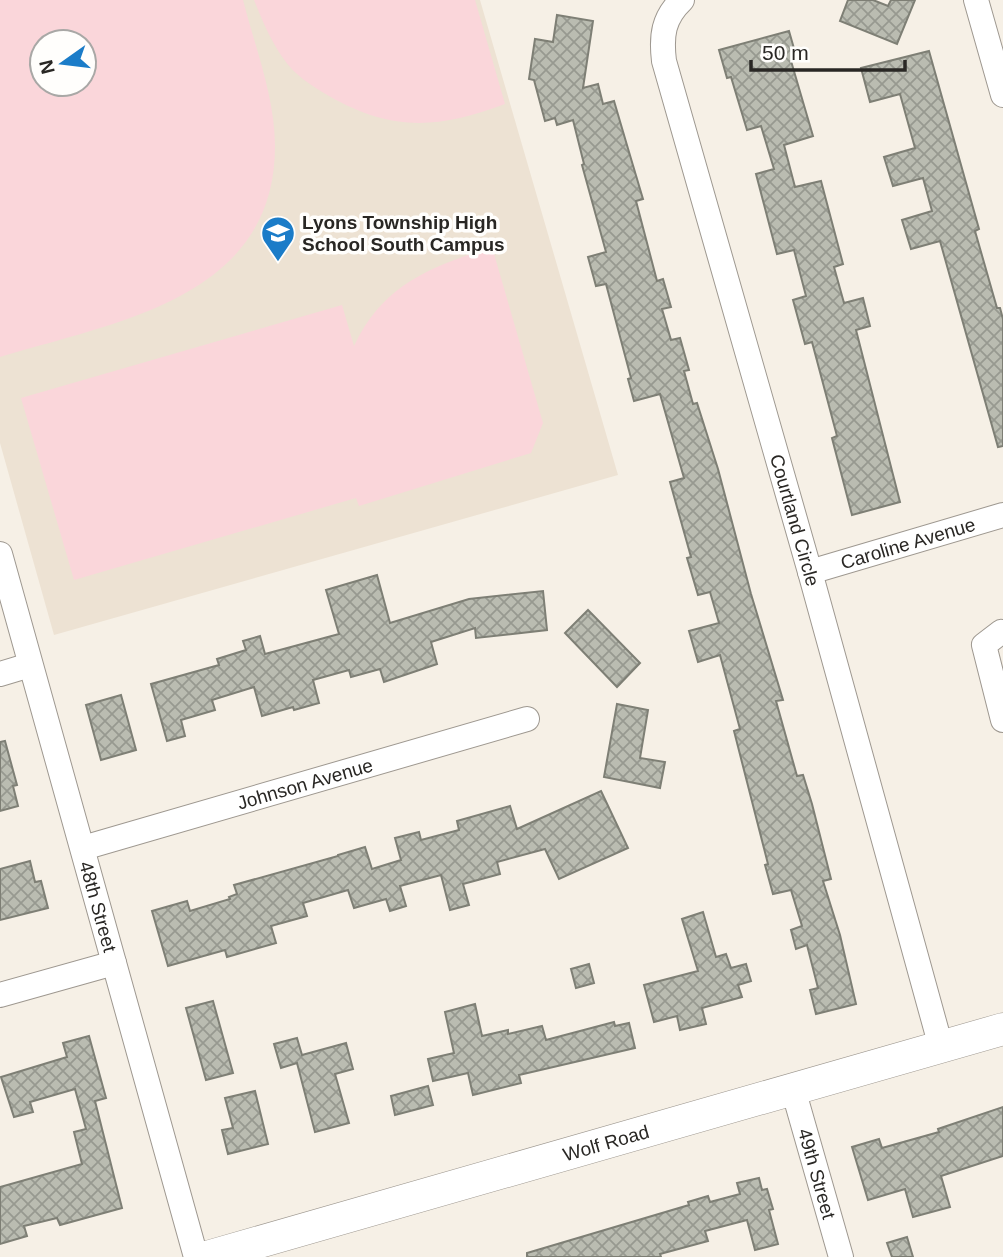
<svg xmlns="http://www.w3.org/2000/svg" width="1003" height="1257" font-family="Helvetica,sans-serif">
<style>
.built{fill:#ede2d3;fill-rule:evenodd}
.pitch{fill:#fad6da;fill-rule:evenodd}
.building{fill:url(#building-cross-hatch);stroke:#7e7f75;stroke-width:2}
.lines{fill:none;stroke-linecap:round;stroke-linejoin:round}
.minor-casing{stroke:#9e9890;stroke-width:26}
.major-casing{stroke:#9e9890;stroke-width:33}
.minor{stroke:#fff;stroke-width:24}
.major{stroke:#fff;stroke-width:32}
.labels{text-anchor:middle;stroke-width:7;stroke-linejoin:round;paint-order:stroke}
.poi-label{font-size:19px;font-weight:bold;fill:#292724;stroke:#fffefc;text-anchor:start}
.street-label{font-size:19px;fill:#292724;stroke:#fffefc}
</style>
<defs>
<pattern id="building-cross-hatch" width="8" height="8" patternUnits="userSpaceOnUse" patternTransform="scale(1.75)"><rect width="8" height="8" fill="#babcb1"/><path d="M0 0l8 8M0 8l8-8" fill="none" stroke="#979990"/></pattern>
</defs>
<rect width="100%" height="100%" fill="#f6f0e6"/>
<!-- built -->
<path class="built" d="M0 0H480L618 475 54 635 0 443ZM42 42H84V84H42Z"/>
<!-- pitch -->
<g class="pitch">
<path d="M0 0H243C255 47 275 97 275 146 275 299 115 322 0 357ZM42 42H84V84H42Z"/>
<path d="M254 0H475L505 104C438 129 392 132 329 96 312 86 294 75 283 58 271 41 262 20 254 0Z"/>
<path d="M492 247 543 423 531 453 359 506 356 498 74 580 21 398 342 305 354 346C383 284 431 267 492 247Z"/>
</g>
<!-- building -->
<g class="building">
<path d="M848 0H873L888 6 891 0H915L897 44 840 21Z"/>
<path d="M557 15 593 21 583 88 598 84 603 104 614 101 629 152 643 199 636 201 657 281 663 279 671 307 662 309 671 340 680 338 689 370 684 371 693 404 697 403 718 469 751 594 783 700 776 701 797 776 803 775 812 804 831 879 823 881 840 935 856 1004 816 1014 810 990 818 988 807 945 796 949 791 930 802 926 791 890 773 894 765 865 768 864 734 731 740 729 720 655 698 662 689 631 719 623 710 592 698 595 687 558 691 557 670 482 684 478 660 394 634 401 628 379 631 378 606 284 596 286 588 257 606 252 582 165 584 164 573 120 557 125 555 118 545 121 534 80 529 79 535 39 553 42Z"/>
<path d="M789 31 797 59 791 61 813 136 784 145 795 187 821 181 843 264 834 267 844 303 863 298 870 326 856 330 900 502 852 515 832 438 837 436 812 342 805 344 793 300 806 296 794 250 777 254 756 174 774 169 761 126 747 130 731 77 727 78 719 50Z"/>
<path d="M929 51 979 229 975 231 997 308H1000L1003 319V446L998 447 940 241 911 249 902 220 932 211 923 178 893 186 884 157 915 148 900 94 870 102 861 68Z"/>
<path d="M377 575 390 623 469 599 543 591 547 630 476 638 475 628 431 642 437 664 384 682 380 669 351 677 349 670 313 680 319 703 294 710 293 707 262 716 254 687 212 700 215 710 181 720 185 736 167 741 151 684 219 665 217 659 246 650 243 641 260 636 265 654 339 634 326 590Z"/>
<path d="M588 610 640 663 617 687 565 633Z"/>
<path d="M121 695 136 750 101 760 86 705Z"/>
<path d="M617 704 648 710 640 758 665 762 660 788 604 777Z"/>
<path d="M5 741 17 785 13 786 18 806 0 811V742Z"/>
<path d="M601 791 628 848 559 879 545 849 497 862 500 874 463 884 469 905 450 910 441 875 400 886 406 906 390 911 386 899 354 908 348 890 303 903 307 916 271 926 276 943 227 957 225 950 168 966 152 911 187 901 190 911 230 899 229 897 237 894 234 885 338 856V855L365 847 372 869 401 860 395 838 419 832 421 840 459 830 457 821 510 806 517 829Z"/>
<path d="M30 861 35 882 41 881 48 908 0 920V869Z"/>
<path d="M703 912 716 957 726 954 731 968 746 964 751 981 738 985 742 997 702 1008 706 1024 680 1030 677 1016 654 1022 644 985 698 971 682 919Z"/>
<path d="M589 964 594 983 576 988 571 969Z"/>
<path d="M213 1001 233 1073 206 1080 186 1008Z"/>
<path d="M475 1004 482 1036 508 1030V1034L542 1026 546 1040 614 1022 615 1026 629 1023 635 1048 519 1075 521 1083 473 1095 468 1073 433 1081 428 1059 454 1053 445 1012Z"/>
<path d="M89 1036 106 1098 95 1101 122 1208 60 1225 57 1218 24 1226 27 1236 0 1244V1187L82 1164 74 1132 86 1129 75 1089 30 1102 33 1112 14 1117 1 1077 67 1057 63 1043Z"/>
<path d="M297 1038 302 1055 346 1043 353 1069 335 1074 349 1123 315 1132 297 1063 281 1068 274 1044Z"/>
<path d="M428 1086 433 1105 395 1115 391 1096Z"/>
<path d="M255 1091 268 1144 228 1154 222 1130 233 1128 225 1098Z"/>
<path d="M1003 1107V1156L941 1176 950 1207 913 1217 905 1189 868 1200 852 1147 879 1139 882 1148 939 1132 938 1129Z"/>
<path d="M759 1178 762 1190 767 1189 773 1209 769 1210 778 1244 755 1250 747 1220 705 1231 708 1241 660 1254 661 1257H527V1253L689 1205 688 1202 708 1196 710 1202 740 1194 737 1183Z"/>
<path d="M907 1237 913 1257H892L887 1243Z"/>
</g>
<g class="lines">
<!-- minor casing -->
<g class="minor-casing">
<g id="minor">
<path id="s1" d="M682 0C663 18 661 36 664 61L810 572 941 1047"/>
<path d="M976 0 1003 95"/>
<path id="s2" d="M0 554 196 1257"/>
<path id="s3" d="M810 572 1003 515"/>
<path d="M1003 633 1001 632 984 645 1003 720"/>
<path d="M0 674 30 665"/>
<path id="s4" d="M83 848 527 719"/>
<path d="M0 995 114 963"/>
<path id="s5" d="M793 1089 841 1257"/>
</g>
</g>
<!-- major casing -->
<g class="major-casing">
<g id="major">
<path id="s6" d="M207 1257 1003 1029"/>
</g>
</g>
<!-- minor -->
<use href="#minor" class="minor"/>
<!-- major -->
<use href="#major" class="major"/>
</g>
<!-- icons -->
<defs>
<g id="school-pin" transform="scale(1.75)"><path d="M0 17L-7.5 6A9.5 9.5 0 1 1 7.5 6Z" fill="#1b7cc8" stroke="#fffefc"/><path d="M0-5L7-2L0 1L-7-2ZM-4 1L0 2.5L4 1V4Q0 6-4 4Z" fill="#fff"/></g>
</defs>
<g fill-rule="evenodd">
<use href="#school-pin" x="278" y="233"/>
</g>
<g class="labels">
<!-- poi labels -->
<g class="poi-label">
<text x="302" y="229">Lyons Township High<tspan x="302" dy="22">School South Campus</tspan></text>
</g>
<!-- street labels -->
<g class="street-label">
<text dy="7" stroke="none"><textPath href="#s1" startOffset="544">Courtland Circle</textPath></text>
<text dy="7" stroke="none"><textPath href="#s3" startOffset="102">Caroline Avenue</textPath></text>
<text dy="7" stroke="none"><textPath href="#s4" startOffset="231">Johnson Avenue</textPath></text>
<text dy="7" stroke="none"><textPath href="#s2" startOffset="366">48th Street</textPath></text>
<text dy="7" stroke="none"><textPath href="#s6" startOffset="415">Wolf Road</textPath></text>
<text dy="7" stroke="none"><textPath href="#s5" startOffset="88">49th Street</textPath></text>
</g>
</g>
<!-- north arrow -->
<g transform="translate(63 63) rotate(256)"><circle r="33" fill="#fffefc" stroke="#a9a8a6" stroke-width="2"/>
<path d="M0-5L12 26L0 18L-12 26Z" fill="#1b7cc8"/>
<text y="-10" font-size="19" font-weight="bold" text-anchor="middle" fill="#292724">N</text>
</g>
<!-- scale -->
<path d="M751 60v10h154v-10" fill="none" stroke="#292724" stroke-width="3.5"/>
<text x="762" y="60" font-size="21" fill="#292724" stroke="#fffefc" stroke-width="5" paint-order="stroke">50 m</text>
</svg>
